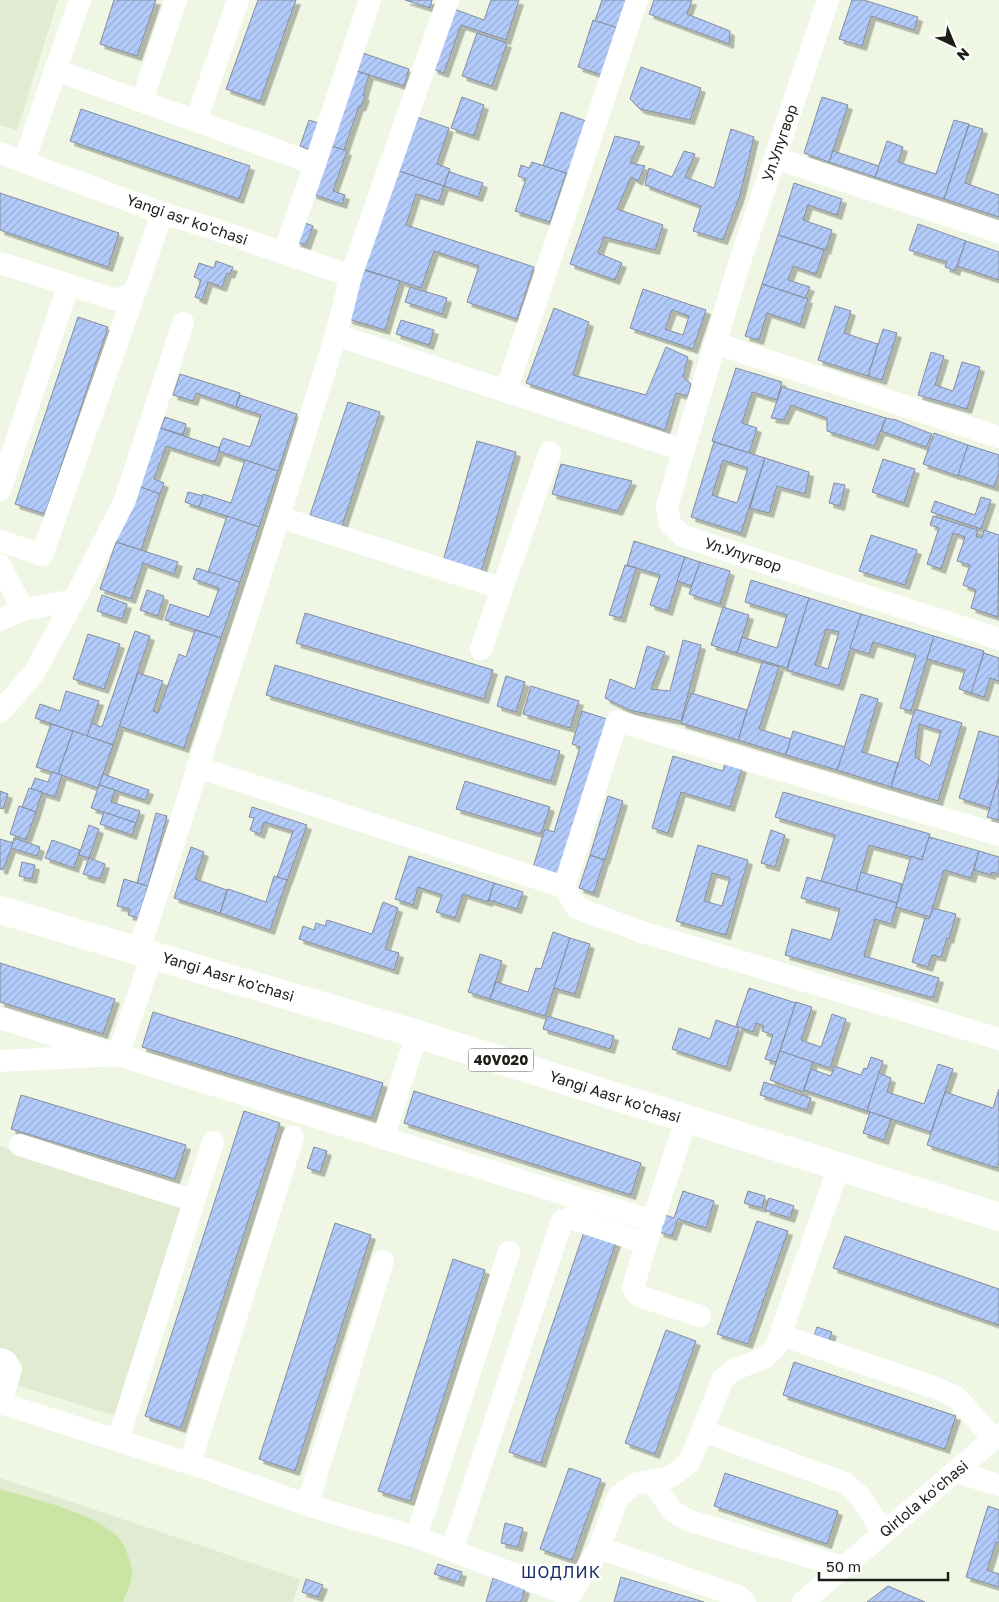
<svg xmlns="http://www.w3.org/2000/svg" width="999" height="1602" font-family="'Golos Text',sans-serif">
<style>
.built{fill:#e0ebd1}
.garden{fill:#cae4a4}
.building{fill:url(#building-hatch);stroke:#848c9d;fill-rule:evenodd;filter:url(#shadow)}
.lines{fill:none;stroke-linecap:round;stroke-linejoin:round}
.minor{stroke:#fff;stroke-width:22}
.major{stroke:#fff;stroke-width:28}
.labels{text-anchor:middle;stroke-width:5;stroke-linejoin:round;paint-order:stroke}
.shield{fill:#fff;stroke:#5f625d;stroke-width:1}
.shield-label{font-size:14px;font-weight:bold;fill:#1b1e17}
.street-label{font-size:15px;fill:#1b1e17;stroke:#fff}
.neighbourhood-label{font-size:16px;letter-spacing:1px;fill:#152e63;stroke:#fff}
</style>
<defs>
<pattern id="building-hatch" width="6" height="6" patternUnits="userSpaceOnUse" patternTransform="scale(1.25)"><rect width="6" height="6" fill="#b2cbfa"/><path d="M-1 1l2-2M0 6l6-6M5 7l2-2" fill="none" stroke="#98aed6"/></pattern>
<filter id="shadow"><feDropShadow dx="4.5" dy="4.5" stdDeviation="0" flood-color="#0004"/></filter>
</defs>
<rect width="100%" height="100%" fill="#eff7e4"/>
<!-- built -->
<g class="built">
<path d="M0 0H58L17 130 0 125Z"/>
<path d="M0 1146 191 1207 123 1418 0 1380Z"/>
<path d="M0 1478 300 1579 293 1602H0Z"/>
</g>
<!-- garden -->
<path class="garden" d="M0 1489C35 1500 91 1511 118 1537 125 1544 131 1562 132 1572 132 1582 126 1593 123 1602H0Z"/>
<!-- building -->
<g class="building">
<path d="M114 0H156L137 56 100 44Z"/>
<path d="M258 0H296L260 101 226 89Z"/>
<path d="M405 0H432L430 8Z"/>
<path d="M491 0H519L506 40 461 25 444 73 433 69 454 9 484 20Z"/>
<path d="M602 0H627L618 28 595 21Z"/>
<path d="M654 0H692L687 14 730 31 729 44 649 14Z"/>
<path d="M852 0H864L918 17 914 30 871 16 862 46 839 39Z"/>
<path d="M593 20 618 28 602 75 578 67Z"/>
<path d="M477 33 507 43 492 86 462 76Z"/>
<path d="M360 52 409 69 404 86 354 70Z"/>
<path d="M641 67 701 88 690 120 640 109 630 99Z"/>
<path d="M356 71 369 75 363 95 365 96 361 107 359 106 344 150 331 146Z"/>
<path d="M462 97 484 105 474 136 451 128Z"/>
<path d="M822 97 848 105 829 162 804 153Z"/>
<path d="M81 109 250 166 239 199 70 141Z"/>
<path d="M561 112 586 121 569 174 543 166Z"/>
<path d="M414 116 449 128 437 164 450 169 444 186 396 170Z"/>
<path d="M309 120 321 124 313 151 300 146Z"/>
<path d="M954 120 969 124 944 199 875 177 887 141 903 147 898 162 936 174Z"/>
<path d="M969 125 983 129 965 183 999 195V217L944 199Z"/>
<path d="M731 129 754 137 740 195 723 240 693 231 701 206 645 185 649 168 672 177 684 151 695 154 685 177 714 188Z"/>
<path d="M615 136 640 142 630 163 645 166 638 181 631 177 617 209 663 225 655 250 604 237 598 253 622 263 615 280 570 264Z"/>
<path d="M328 145 347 151 333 191 345 195 342 204 312 194Z"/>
<path d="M833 151 879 166 875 177 829 162Z"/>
<path d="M532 162 566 173 550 222 515 211 526 179 518 176 521 165 529 168Z"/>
<path d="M396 170 444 186 439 201 416 194 406 225 534 267 517 319 467 302 479 266 434 251 421 288 363 269Z"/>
<path d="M449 172 483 183 478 197 444 186Z"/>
<path d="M794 183 842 199 837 215 808 205 803 220 832 230 826 250 778 235Z"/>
<path d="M0 193 119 233 108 267 0 230Z"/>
<path d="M303 222 313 226 306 245 296 242Z"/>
<path d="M918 224 966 241 955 271 945 267 947 262 909 250Z"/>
<path d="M778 235 824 250 816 274 793 266 788 280 810 287 805 298 762 284Z"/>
<path d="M966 241 999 252V280L957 266Z"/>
<path d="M216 261 233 267 230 274 227 273 222 287 208 282 202 300 195 297 201 280 194 277 199 263 214 268Z"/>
<path d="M364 270 400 281 385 330 348 319Z"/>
<path d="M762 284 808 299 800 324 767 313 759 340 745 336Z"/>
<path d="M410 287 447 298 442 314 405 302Z"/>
<path d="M643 289 706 310 693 349 630 328ZM672 310 689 316 683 335 665 329Z"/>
<path d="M835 306 851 311 844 333 878 344 868 376 818 360Z"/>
<path d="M554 308 589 322 573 375 646 395 666 347 688 357 683 377 691 384 688 396 676 393 665 430 526 383Z"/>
<path d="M78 317 108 327 45 514 15 504Z"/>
<path d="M401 320 434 330 429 345 396 334Z"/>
<path d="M883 329 897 333 882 380 868 376Z"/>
<path d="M931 352 944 356 935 385 953 391 962 362 980 367 967 409 918 395Z"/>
<path d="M736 368 782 382 777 400 752 392 742 423 757 428 749 453 712 441Z"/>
<path d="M180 374 240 393 236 407 196 393 193 401 173 395Z"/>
<path d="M782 387 886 418 874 446 827 431V418L791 405 784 420 771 418Z"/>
<path d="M240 395 297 414 278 471 218 451 223 438 250 447 261 415 236 407Z"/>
<path d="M348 402 380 412 342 526 310 515Z"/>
<path d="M165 417 186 424 183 435 161 428Z"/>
<path d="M886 418 896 420 932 434 926 447 881 431Z"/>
<path d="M157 427 220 448 215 462 166 446 154 479 164 483 160 494 137 486Z"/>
<path d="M934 433 968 445 958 476 923 464Z"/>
<path d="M477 441 516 452 481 572 443 561Z"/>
<path d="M714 442 765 458 741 533 691 517ZM723 460 748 468 737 503 712 495Z"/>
<path d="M968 445 999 455V473L994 487 958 475Z"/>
<path d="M765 458 809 472 805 494 777 486 769 513 750 508Z"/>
<path d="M883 459 915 469 904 503 872 492Z"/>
<path d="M245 460 278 471 259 527 199 507 203 494 231 503Z"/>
<path d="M561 464 632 481 618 511 552 494Z"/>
<path d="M834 483 845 485 840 506 829 503Z"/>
<path d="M135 485 160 494 141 550 116 542Z"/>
<path d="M188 492 203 496 199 507 185 502Z"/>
<path d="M981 497 991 500 981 529 931 512 935 501 975 515Z"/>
<path d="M227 516 259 527 240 582 208 572Z"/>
<path d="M933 516 978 530 976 536 982 538 984 530 999 535 998 617 971 608 976 590 963 585 970 565 957 561 965 537 953 533 941 569 927 564 939 528 930 525Z"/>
<path d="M871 535 917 550 905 585 859 571Z"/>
<path d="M634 541 685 557 668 611 650 605 660 575 627 565Z"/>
<path d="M116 542 178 562 174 574 143 563 131 599 100 589Z"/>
<path d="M685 557 700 562 692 586 677 581Z"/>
<path d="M700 562 730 571 720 604 689 594Z"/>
<path d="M625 565 636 568 621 618 609 615Z"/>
<path d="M197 568 240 582 221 638 165 620 170 604 209 617 219 588 193 579Z"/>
<path d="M751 580 809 598 787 668 737 653 742 637 777 648 787 615 745 602Z"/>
<path d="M147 590 164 596 158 616 140 610Z"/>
<path d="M102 595 127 604 122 619 97 611Z"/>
<path d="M809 598 861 614 839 686 787 670ZM826 629 839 632 828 669 815 665Z"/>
<path d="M723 607 749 615 737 653 711 645Z"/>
<path d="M305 613 493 670 484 699 296 643Z"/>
<path d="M861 614 934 636 911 711 900 708 916 655 873 642 869 654 850 648Z"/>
<path d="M195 630 221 638 184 748 119 726 138 673 163 681 153 711 158 713 179 654 186 657Z"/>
<path d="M135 631 150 636 113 745 87 736 91 723 102 727Z"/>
<path d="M88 634 120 644 104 689 73 679Z"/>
<path d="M934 636 984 651 972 693 959 689 965 670 927 659Z"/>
<path d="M683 640 701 645 681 721 629 710 605 698 610 679 635 689 647 646 665 652 651 689 670 691Z"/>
<path d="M984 653 999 658V681L990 678 984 697 971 693Z"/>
<path d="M762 662 779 667 759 729 791 739 786 755 738 740Z"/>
<path d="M275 665 560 751 551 781 266 695Z"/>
<path d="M506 676 525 682 516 712 497 706Z"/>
<path d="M531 686 579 701 570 728 523 714Z"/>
<path d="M66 691 99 701 87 736 35 718 40 704 60 711Z"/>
<path d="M691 693 747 710 738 740 681 723Z"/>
<path d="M861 694 878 699 862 752 898 763 891 787 837 770Z"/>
<path d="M915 709 962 723 938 801 891 787ZM919 724 941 731 930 766 915 757Z"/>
<path d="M582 711 607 719 559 875 533 867 545 829 554 832 580 747 572 744Z"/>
<path d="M51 724 73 731 58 774 36 767Z"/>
<path d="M73 731 113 745 98 788 58 774Z"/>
<path d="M793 731 845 747 837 770 786 755Z"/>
<path d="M979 731 999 737V777L990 808 959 798Z"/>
<path d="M673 756 723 771 725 763 742 768 730 807 681 792 668 833 652 828Z"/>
<path d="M52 772 62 775 55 797 31 789 35 778 48 782Z"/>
<path d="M103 774 149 790 145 800 99 785Z"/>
<path d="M999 777V820L987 817Z"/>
<path d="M465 781 550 807 541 834 456 809Z"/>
<path d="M99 785 115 790 111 802 140 811 136 823 91 808Z"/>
<path d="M29 788 42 792 36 812 22 807Z"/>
<path d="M0 791 8 794 3 809 0 808Z"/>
<path d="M783 792 930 834 922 860 869 845 856 891 821 881 835 835 775 817Z"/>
<path d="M608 796 623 801 605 860 590 855Z"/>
<path d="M19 806 36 812 26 840 10 834Z"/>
<path d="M252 807 307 825 287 881 277 877 293 831 264 822 260 834 250 830 254 818 249 817Z"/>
<path d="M104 812 136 823 132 835 100 824Z"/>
<path d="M156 813 167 816 148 886 137 883Z"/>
<path d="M89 825 99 829 89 858 79 855Z"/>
<path d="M771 830 785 835 775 867 761 863Z"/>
<path d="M929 837 979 851 971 878 944 870 930 917 896 907 911 856 922 860Z"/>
<path d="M14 838 40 847 37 856 11 848Z"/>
<path d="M0 839 13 843 3 870 0 869Z"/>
<path d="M52 840 80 850 74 868 45 858Z"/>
<path d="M698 845 748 860 726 935 676 921ZM712 873 730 878 722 906 704 901Z"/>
<path d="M191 847 204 852 195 879 227 890 220 913 174 898Z"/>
<path d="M979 851 999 857V874L991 872V875L974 870Z"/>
<path d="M590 855 604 860 594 893 579 888Z"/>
<path d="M409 856 494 883 488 902 463 894 455 918 436 912 442 895 418 887 413 905 395 899Z"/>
<path d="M89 858 105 864 100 879 83 874Z"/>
<path d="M22 862 35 865 32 879 19 876Z"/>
<path d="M861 872 902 884 897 903 856 891Z"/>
<path d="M274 876 287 880 270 930 220 913 228 889 266 902Z"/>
<path d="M807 877 897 903 891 924 875 919 864 956 939 978 933 998 785 955 792 929 831 940 840 909 801 898Z"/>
<path d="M124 879 148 886 138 918 128 915 130 909 117 906Z"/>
<path d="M494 883 523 892 517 909 489 900Z"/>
<path d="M383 902 398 908 385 949 399 953 394 970 299 939 303 926 314 930 316 923 325 926 327 920 372 934Z"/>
<path d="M933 908 956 914 949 939 947 938 941 957 932 955 928 967 912 962 925 918 929 919Z"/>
<path d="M553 932 570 938 545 1016 490 999 496 982 528 992 536 968 541 969Z"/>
<path d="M570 938 590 944 575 994 554 988Z"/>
<path d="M480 954 502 961 490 999 468 992Z"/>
<path d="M0 963 115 999 103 1034 0 1002Z"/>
<path d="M749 988 796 1003 776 1062 765 1059 773 1035 762 1031 764 1026 756 1023 753 1032 736 1026Z"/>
<path d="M796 1002 812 1007 801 1040 821 1047 832 1014 846 1019 830 1068 780 1051Z"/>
<path d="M153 1012 383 1083 372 1118 142 1047Z"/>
<path d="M547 1016 614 1036 610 1049 543 1029Z"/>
<path d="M716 1020 739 1028 726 1067 672 1049 679 1028 710 1039Z"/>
<path d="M780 1051 813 1062 803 1092 770 1080Z"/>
<path d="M871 1057 883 1061 867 1111 804 1090 811 1069 831 1076 834 1066 861 1075 864 1068 867 1069Z"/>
<path d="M938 1064 953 1069 931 1132 867 1111 879 1073 891 1078 887 1092 924 1104Z"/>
<path d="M764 1082 811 1098 807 1110 760 1095Z"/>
<path d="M999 1089V1163L997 1168 927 1145 945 1092 993 1108Z"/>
<path d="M414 1091 641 1163 631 1195 404 1123Z"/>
<path d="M21 1095 186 1145 175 1179 11 1129Z"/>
<path d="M244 1111 280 1123 181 1428 145 1416Z"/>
<path d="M870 1112 891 1119 884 1140 863 1133Z"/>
<path d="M314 1147 327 1151 320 1172 307 1168Z"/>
<path d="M683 1191 714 1201 706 1228 678 1219 672 1236 659 1232 665 1215 674 1218Z"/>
<path d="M748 1191 765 1196 762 1208 744 1203Z"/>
<path d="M769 1198 794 1206 790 1218 765 1210Z"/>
<path d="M757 1221 788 1231 748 1344 717 1334Z"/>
<path d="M335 1223 371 1235 295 1471 259 1459Z"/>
<path d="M584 1232 616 1242 541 1463 509 1452Z"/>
<path d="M845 1236 999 1289V1325L833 1268Z"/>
<path d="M453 1259 485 1270 410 1501 378 1491Z"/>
<path d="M817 1327 832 1332 827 1346 812 1341Z"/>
<path d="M666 1330 696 1341 655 1454 625 1443Z"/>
<path d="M794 1362 956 1416 945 1449 783 1395Z"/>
<path d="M569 1468 601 1479 572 1560 540 1549Z"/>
<path d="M725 1473 838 1511 827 1544 714 1506Z"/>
<path d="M988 1506 999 1510V1543L996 1542 987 1570 999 1574V1587L966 1577Z"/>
<path d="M505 1523 523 1528 518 1547 501 1543Z"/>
<path d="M438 1564 462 1572 459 1582 434 1574Z"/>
<path d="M621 1577 704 1602H614Z"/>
<path d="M493 1578 525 1589 521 1602H486Z"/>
<path d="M306 1579 323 1585 318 1597 302 1592Z"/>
<path d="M888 1586 925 1602H867Z"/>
</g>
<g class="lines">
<!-- minor -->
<g class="minor">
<path d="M828 0 737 270 667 506 670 524 683 536 999 639"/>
<path d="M55 70 315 164 284 253"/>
<path d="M142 101 176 0"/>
<path d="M196 121 238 0"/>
<path d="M0 153 162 213 208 227 351 276"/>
<path d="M775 158 999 232"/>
<path d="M24 161 80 0"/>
<path d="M315 164 370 0"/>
<path d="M0 263 117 300 135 292 162 213"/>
<path d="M336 335 683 450"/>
<path d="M715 343 999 437"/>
<path d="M506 391 637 0"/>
<path d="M0 490 68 286"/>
<path d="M279 517 501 588"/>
<path d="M0 541 42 555 135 292"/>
<path d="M0 565 23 610 0 620"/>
<path d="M23 610 74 600"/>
<path d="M481 649 550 452"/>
<path d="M0 712 34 673 74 600 125 500 183 323"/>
<path d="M197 767 564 887 617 721 999 835"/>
<path d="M564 887 577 908 642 932 999 1039"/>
<path d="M139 950 279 517 336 335 351 276 448 0"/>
<path d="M0 1018 118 1055 152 955"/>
<path d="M0 1061 118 1055 383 1138 653 1221 686 1119"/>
<path d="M383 1138 417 1034"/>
<path d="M20 1145 194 1201"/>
<path d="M651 1228 633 1288 639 1296 700 1316"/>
<path d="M781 1335 939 1389 957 1398 994 1439"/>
<path d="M0 1359 6 1361 11 1369 1 1403"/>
<path d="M0 1403 201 1467 307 1505 416 1537 570 1595"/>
<path d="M703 1431 845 1483 859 1495 884 1533"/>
<path d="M118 1440 213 1142"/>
<path d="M190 1463 293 1137"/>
<path d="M956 1472 999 1485"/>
<path d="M651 1481 673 1511 687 1520 843 1567"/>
<path d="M307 1505 383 1261"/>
<path d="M416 1537 509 1252"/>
<path d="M599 1548 738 1596 745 1602"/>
<path d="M452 1550 562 1221 570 1218 646 1243"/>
<path d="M566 1602 599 1548 618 1497 634 1484 670 1477 689 1463 723 1379 733 1370 764 1358 776 1347 839 1166"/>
<path d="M803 1602 999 1434"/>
</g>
<!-- major -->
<path class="major" d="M0 910 417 1034 999 1217"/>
</g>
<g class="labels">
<!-- shield labels -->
<rect class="shield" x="468.5" y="1048.5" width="65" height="23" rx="4"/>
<g class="shield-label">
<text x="501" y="1065">40V020</text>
</g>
<!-- street labels -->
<g class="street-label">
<text transform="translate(780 143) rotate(-71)" y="5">Ул.Улугвор</text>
<text transform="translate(187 220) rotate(19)" y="5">Yangi asr ko'chasi</text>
<text transform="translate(743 555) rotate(18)" y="5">Ул.Улугвор</text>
<text transform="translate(228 977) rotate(17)" y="5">Yangi Aasr ko'chasi</text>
<text transform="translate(615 1097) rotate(18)" y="5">Yangi Aasr ko'chasi</text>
<text transform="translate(924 1499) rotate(-40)" y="5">Qirlola koʻchasi</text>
</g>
<!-- neighbourhood labels -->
<g class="neighbourhood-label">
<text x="561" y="1578">ШОДЛИК</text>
</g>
</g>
<!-- north arrow -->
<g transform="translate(954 45) rotate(136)" stroke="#ffffff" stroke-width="4" paint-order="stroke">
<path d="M0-4L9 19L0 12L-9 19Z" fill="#1b1e17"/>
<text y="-8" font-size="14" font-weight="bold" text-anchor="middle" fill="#1b1e17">N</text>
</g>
<!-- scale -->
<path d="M819 1572v8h129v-8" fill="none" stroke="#1b1e17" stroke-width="2.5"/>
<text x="826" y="1572" font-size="15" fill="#1b1e17" stroke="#ffffff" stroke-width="4" paint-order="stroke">50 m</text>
</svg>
